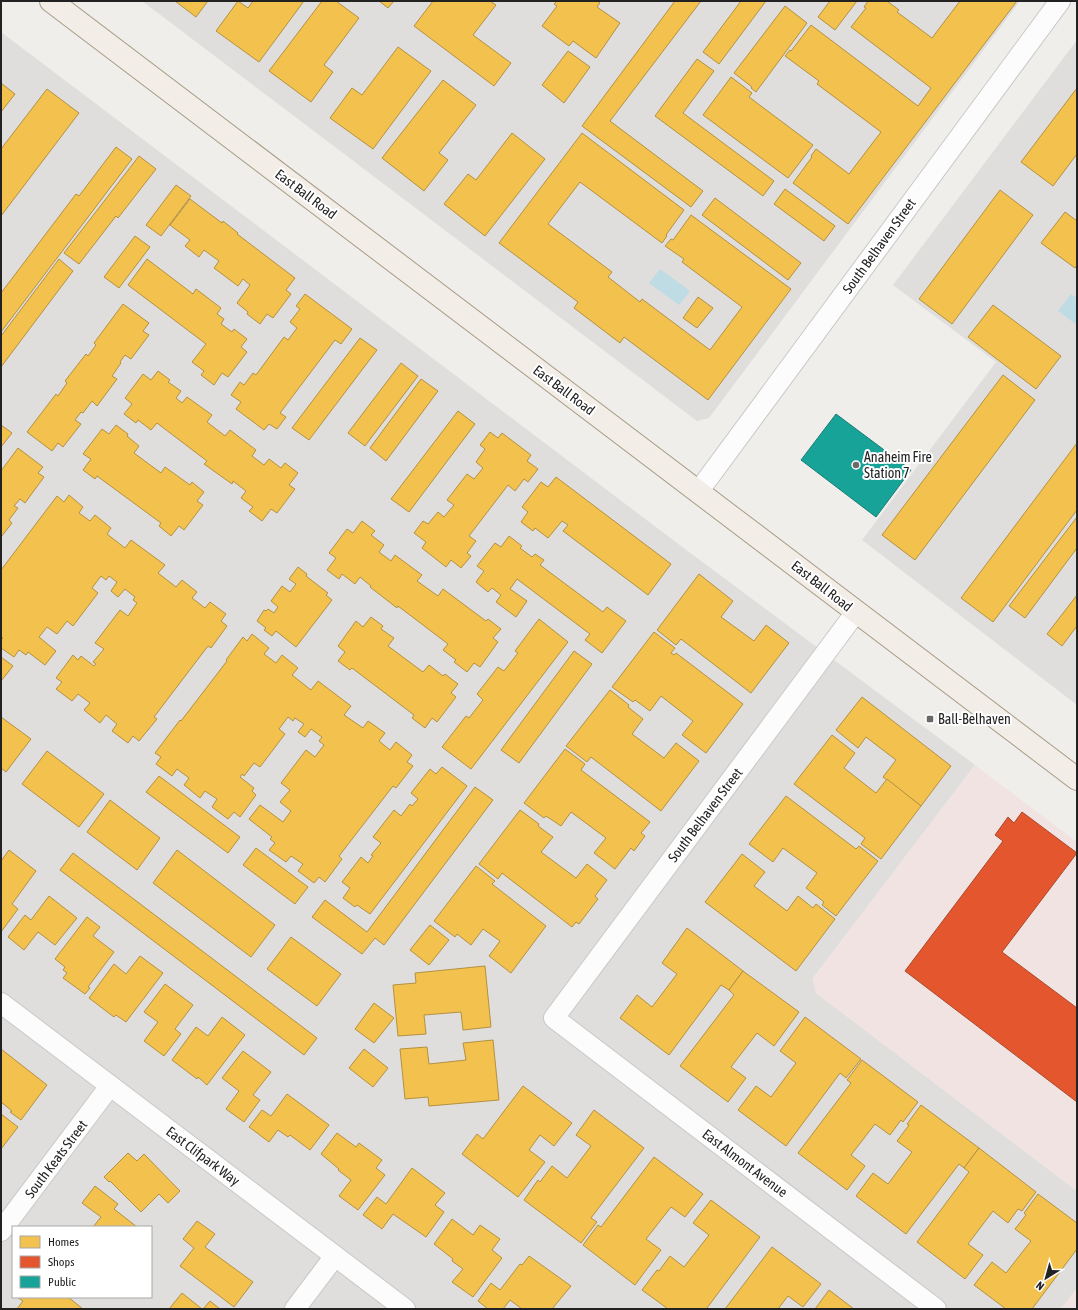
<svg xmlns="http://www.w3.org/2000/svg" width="1078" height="1310" font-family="'Asap Condensed',sans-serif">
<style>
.residential{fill:#dfdedc;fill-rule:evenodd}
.commercial{fill:#f1e3e1}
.water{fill:#bfdbe3}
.homes{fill:#f2c14e;stroke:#b49141}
.shops{fill:#e4572e;stroke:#aa472a}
.public{fill:#17a398;stroke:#1a7c75}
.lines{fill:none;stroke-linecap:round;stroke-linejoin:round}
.street-casing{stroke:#c9c8c7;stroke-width:22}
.primary-casing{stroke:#a79c86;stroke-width:24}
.street{stroke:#fdfcfc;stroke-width:20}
.primary{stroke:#f3ede7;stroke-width:22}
.poi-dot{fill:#6a6968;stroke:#fff;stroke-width:1.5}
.labels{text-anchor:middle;stroke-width:4;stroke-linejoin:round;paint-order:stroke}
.street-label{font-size:14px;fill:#222;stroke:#fff}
.poi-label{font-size:14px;fill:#222;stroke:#fff;text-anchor:start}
</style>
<rect width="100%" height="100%" fill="#f0eeeb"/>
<!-- residential -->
<g class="residential">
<path d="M142 1H1020L709 418 697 421Z"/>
<path d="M1 32 685 549 975 765 813 978 816 993 1077 1191V1288L1061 1309H1ZM13 1227H151V1297H13Z"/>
<path d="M1077 40V705L862 540 996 362 893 285Z"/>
</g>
<!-- commercial -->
<g class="commercial">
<path d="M975 765 1077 842V1191L816 993 813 978Z"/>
<path d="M1077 1288V1309H1061Z"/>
</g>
<!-- water -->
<g class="water">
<path d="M660 269 690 291 679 305 649 283Z"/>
<path d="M1071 294 1077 298V325L1058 311Z"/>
</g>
<!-- homes -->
<g class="homes">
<path d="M175 1H208L196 17Z"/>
<path d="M238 1 248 8 253 1H304L259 62 216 31Z"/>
<path d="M322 1H336L359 18 324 65 333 72 311 102 269 71Z"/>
<path d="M379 1H394L388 8Z"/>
<path d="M433 1H490L496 5 473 35 511 63 494 86 414 26Z"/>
<path d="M557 1H597L600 3 597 7 620 23 596 58 573 41 569 46 542 26 557 6 554 4Z"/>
<path d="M675 1H701L610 121 703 191 691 207 582 126Z"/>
<path d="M741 1H766L719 64 703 52Z"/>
<path d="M830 1H857L835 30 818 17Z"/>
<path d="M868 1H887L899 10 897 12 932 38 960 1H1017L848 224 793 183 812 157 811 156 816 149 849 174 881 132 817 84 819 81 785 56 790 50 791 51 811 25 918 106 931 88 851 27 866 8 864 7Z"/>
<path d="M785 6 807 23 756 92 751 88 752 87 734 73Z"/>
<path d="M398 47 431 71 373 149 330 118 352 88 362 95Z"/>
<path d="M568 51 590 67 564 103 542 85Z"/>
<path d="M697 59 714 71 683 113 774 181 763 196 655 116Z"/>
<path d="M731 77 752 93 749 97 813 145 788 178 703 115Z"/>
<path d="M443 80 476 105 439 153 448 160 424 191 382 158Z"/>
<path d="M1 83 15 94 1 112Z"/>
<path d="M1077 88V154L1053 186 1021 162Z"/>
<path d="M47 89 79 113 1 216V149Z"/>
<path d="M512 133 545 159 485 236 444 204 468 174 476 180Z"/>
<path d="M582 133 684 210 666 235 667 236 662 243 580 182 548 224 612 272 608 277 640 302 642 299 710 350 742 307 682 262 684 259 665 246 671 239 673 240 691 215 791 289 708 400 624 337 620 343 574 308 578 302 499 243Z"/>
<path d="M116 147 132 159 1 332V293L76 194 79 196Z"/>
<path d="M139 156 156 169 118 218 116 216 79 264 64 253Z"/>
<path d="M176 185 191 196 161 236 146 225Z"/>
<path d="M785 189 835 226 824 241 774 204Z"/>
<path d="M1000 190 1033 215 952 324 919 299Z"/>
<path d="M715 198 801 263 788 280 702 215Z"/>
<path d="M190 199 222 223 223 221 238 233 237 234 295 278 286 290 291 294 273 318 267 314 260 324 247 314 248 312 237 303 250 285 243 279 238 286 214 268 219 261 204 250 199 257 185 246 190 240 170 225Z"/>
<path d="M1065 212 1077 221V265L1075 268 1041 243Z"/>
<path d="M135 236 150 247 119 288 104 277Z"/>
<path d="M59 259 73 271 1 367V336Z"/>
<path d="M147 259 193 294 196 289 221 308 217 314 224 319 221 324 232 332 234 329 247 339 241 347 247 352 228 377 222 373 214 385 201 375 204 371 192 362 206 344 128 285Z"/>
<path d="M305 294 352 329 341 344 335 340 280 413 286 417 277 429 269 424 264 430 236 409 241 402 231 395 240 382 244 385 253 373 256 375 284 337 288 340 297 328 290 322 300 309 296 306Z"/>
<path d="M698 297 713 308 697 328 683 318Z"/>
<path d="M123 304 149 323 143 331 149 335 131 359 125 355 120 362 121 363 112 376 117 379 97 406 92 401 83 413 81 412 75 420 81 424 63 447 58 443 52 451 27 432 56 394 58 396 67 383 65 381 86 354 88 356 96 345 94 343Z"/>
<path d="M993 305 1061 356 1036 389 968 337Z"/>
<path d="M360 338 377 350 309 440 292 428Z"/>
<path d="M401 363 418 376 365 446 348 433Z"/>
<path d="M158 371 170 380 168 382 181 391 176 398 182 403 187 397 212 415 207 422 225 436 230 430 256 450 252 456 264 465 269 459 281 468 285 463 298 473 289 485 295 489 277 513 271 509 262 521 249 511 253 507 241 498 246 491 233 481 232 484 204 464 207 461 157 423 151 430 138 420 136 423 124 414 132 404 125 398 143 374 151 380Z"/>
<path d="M1003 375 1035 400 915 560 882 535Z"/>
<path d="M421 379 438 391 386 461 370 448Z"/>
<path d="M458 411 475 424 409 512 391 499Z"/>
<path d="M1 425 12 433 1 447Z"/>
<path d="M116 425 128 434 127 436 139 446 134 453 161 473 165 467 190 485 192 482 204 492 197 501 203 505 184 530 179 526 171 536 159 526 161 523 97 476 95 479 83 470 91 459 83 454 102 429 109 434Z"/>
<path d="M490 432 498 438 502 433 531 455 527 461 538 469 528 482 524 479 515 491 508 485 469 536 476 541 467 553 471 556 461 568 451 560 446 567 422 548 426 542 414 533 423 521 428 524 438 512 444 517 454 505 447 500 467 474 474 479 483 468 476 462 485 449 480 445Z"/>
<path d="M1077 443V510L993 622 961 598Z"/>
<path d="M18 448 43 467 38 473 44 477 25 503 20 499 14 506 18 508 9 520 12 523 1 537V471Z"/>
<path d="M556 477 671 564 648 595 563 531 568 525 562 521 548 538 535 528 533 531 521 522 528 512 522 507 541 482 548 487Z"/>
<path d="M69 495 83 507 79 513 90 521 95 515 111 528 107 534 125 548 131 540 165 565 158 573 176 587 182 580 197 592 192 598 205 608 210 602 226 614 221 621 227 626 211 648 208 646 154 717 157 719 139 741 133 736 128 743 112 731 117 724 106 715 100 723 84 710 90 703 78 694 72 701 56 689 62 682 56 678 73 655 78 660 81 656 94 666 96 664 93 662 104 649 95 643 120 610 128 616 137 603 133 600 135 597 125 589 118 597 111 591 117 582 109 576 106 580 101 576 92 588 98 593 73 626 67 621 57 634 47 627 39 637 56 651 45 665 28 652 26 655 19 650 14 657 1 648V640L3 638 1 637V570L57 496 64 502Z"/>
<path d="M1077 517V548L1025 618 1009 606Z"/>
<path d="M362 521 375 531 371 535 384 545 379 552 391 561 395 555 422 575 417 581 438 596 443 589 486 621 488 619 501 629 493 638 498 642 480 667 474 663 467 672 454 662 456 660 443 650 448 644 398 606 397 608 370 587 371 586 360 577 355 584 342 574 339 579 327 570 336 558 329 553 347 529 353 533Z"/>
<path d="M509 536 522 546 520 548 532 557 535 554 544 560 540 565 603 612 607 607 626 621 602 653 585 640 590 634 517 579 510 589 527 601 516 617 496 602 501 595 492 588 488 592 476 582 484 571 477 566 495 543 501 547Z"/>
<path d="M298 567 307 574 306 576 328 593 326 595 332 600 296 647 276 631 272 636 264 630 266 628 257 621 264 610 266 611 268 609 274 613 278 607 271 601 282 586 290 592 296 584 289 579Z"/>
<path d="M699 574 733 601 721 617 754 641 766 625 789 643 751 693 681 639 676 645 657 630Z"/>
<path d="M1077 595V626L1062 646 1047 634Z"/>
<path d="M371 617 383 626 381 629 394 638 388 646 423 672 429 665 443 676 445 674 458 684 451 693 456 697 437 722 432 718 425 728 412 718 414 715 352 668 350 670 338 661 345 652 338 646 356 621 363 627Z"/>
<path d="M539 619 568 642 471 769 442 747 466 716 469 718 483 700 477 694 498 667 504 671 518 653 515 651Z"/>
<path d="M654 632 675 648 671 653 674 655 676 653 743 704 706 753 682 735 693 721 661 696 650 711 635 700 633 702 612 687Z"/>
<path d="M252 634 269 648 264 654 276 663 282 655 298 668 292 675 311 690 318 681 351 706 344 715 363 728 368 721 385 733 379 741 390 750 396 742 412 755 407 762 413 766 396 788 393 786 339 856 342 859 325 882 319 877 314 883 298 871 303 864 291 856 286 862 269 850 275 843 270 839 272 837 249 819 260 805 283 822 291 811 280 802 290 790 281 783 306 750 315 757 324 745 319 741 322 737 311 729 305 737 298 732 304 724 295 718 293 721 288 717 279 729 285 734 260 767 254 763 244 776 242 774 240 777 254 788 252 791 256 795 240 817 234 812 228 819 212 807 217 799 205 791 200 798 184 785 189 778 177 769 172 776 156 764 161 757 155 753 180 720 181 721 227 661 226 660 243 637 247 641Z"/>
<path d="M574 651 592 664 519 763 501 750Z"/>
<path d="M1 657 13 666 1 681Z"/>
<path d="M610 690 629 705 628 707 643 719 632 734 664 758 676 743 699 761 661 811 591 757 587 762 566 746Z"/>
<path d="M862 697 951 766 921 806 883 777 896 760 866 737 858 748 836 730Z"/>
<path d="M1 717 31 739 6 772 1 768Z"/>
<path d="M832 735 855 753 844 768 876 793 887 779 921 806 881 859 861 844 865 838 794 784Z"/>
<path d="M565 749 585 764 581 770 650 822 641 833 645 836 634 851 631 848 615 869 594 853 606 838 571 812 561 826 546 816 544 818 524 803Z"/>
<path d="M47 751 104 794 79 827 22 784Z"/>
<path d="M442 767 467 786 370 914 357 905 355 907 343 898 350 888 342 882 361 857 368 863 373 856 371 855 381 843 373 837 394 810 401 816 410 804 412 806 418 799 411 793 430 769 436 774Z"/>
<path d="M159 776 240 837 228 853 146 792Z"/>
<path d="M475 787 493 800 384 945 375 938 362 954 312 917 325 900 367 932Z"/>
<path d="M786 796 856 849 859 846 878 861 836 916 822 905 824 902 806 888 817 873 783 848 773 862 749 844Z"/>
<path d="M110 800 160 838 137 870 87 832Z"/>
<path d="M520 810 539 824 538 826 553 837 541 852 576 878 587 864 607 880 595 896 598 899 579 924 576 922 572 927 502 873 498 879 479 864Z"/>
<path d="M256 848 308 887 295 904 243 865Z"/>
<path d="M9 850 36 871 12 904 18 909 1 932V861Z"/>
<path d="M177 850 275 925 251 957 153 883Z"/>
<path d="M73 853 317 1038 304 1055 60 870Z"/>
<path d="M742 854 765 872 754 886 787 911 798 896 813 908 816 904 835 919 796 971 705 902Z"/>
<path d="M476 866 495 881 492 884 546 926 511 973 489 956 500 941 483 929 471 945 457 934 455 937 434 921Z"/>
<path d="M49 896 77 918 55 945 38 932 24 950 8 937 25 915 31 920Z"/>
<path d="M87 917 100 927 93 936 114 952 88 987 90 988 85 994 63 978 67 973 63 970 65 967 55 959Z"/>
<path d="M430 925 449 940 429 965 410 950Z"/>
<path d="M687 928 743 971 729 990 721 985 669 1055 620 1018 637 995 652 1007 677 974 662 963Z"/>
<path d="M291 937 341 974 317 1006 267 969Z"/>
<path d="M140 956 163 973 126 1022 116 1015 114 1017 89 998 114 964 126 974Z"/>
<path d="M485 966 491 1027 463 1030 461 1012 424 1015 426 1034 398 1036 393 985 416 983 415 973Z"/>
<path d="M743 971 799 1012 774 1046 757 1033 731 1067 746 1078 728 1102 680 1066 734 995 729 990Z"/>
<path d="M165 984 193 1005 175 1029 181 1034 164 1056 144 1041 158 1022 144 1012Z"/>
<path d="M374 1003 394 1018 374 1043 355 1029Z"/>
<path d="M222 1017 245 1035 207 1085 198 1077 197 1079 172 1060 196 1027 208 1036Z"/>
<path d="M805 1017 861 1059 846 1078 840 1073 786 1146 738 1110 756 1086 771 1097 796 1063 780 1051Z"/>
<path d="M493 1040 499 1100 429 1106 428 1097 405 1099 400 1049 427 1047 429 1064 466 1060 463 1043Z"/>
<path d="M1 1049 47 1085 21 1120 10 1112 12 1111 1 1102Z"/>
<path d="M364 1049 388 1068 373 1087 349 1068Z"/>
<path d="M243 1051 271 1072 253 1095 260 1100 244 1122 226 1109 239 1091 222 1078Z"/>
<path d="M862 1060 918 1102 903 1122 901 1120 890 1135 875 1124 851 1155 865 1166 847 1190 798 1153 851 1083 847 1080Z"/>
<path d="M523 1086 572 1123 554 1146 540 1135 529 1150 545 1162 518 1197 462 1154 477 1134 483 1139Z"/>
<path d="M287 1094 329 1125 310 1150 290 1135 288 1137 278 1130 269 1142 249 1127 262 1110 271 1116Z"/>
<path d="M921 1105 979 1148 964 1168 959 1164 906 1234 856 1196 873 1173 888 1184 912 1152 897 1141 909 1125 907 1124Z"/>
<path d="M594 1110 644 1148 591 1218 597 1222 581 1243 524 1200 538 1180 540 1182 552 1166 567 1178 591 1146 576 1135Z"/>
<path d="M1 1114 18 1127 1 1149Z"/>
<path d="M337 1133 356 1147 359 1143 382 1160 376 1168 385 1175 358 1210 339 1196 351 1180 338 1170 339 1169 321 1154Z"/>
<path d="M979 1148 1036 1192 1022 1211 1018 1209 1008 1223 993 1211 968 1244 983 1255 965 1279 917 1242 969 1172 964 1168Z"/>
<path d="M128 1153 137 1161 144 1154 180 1191 168 1203 159 1194 141 1212 110 1181 109 1182 104 1177Z"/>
<path d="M654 1157 703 1194 685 1217 671 1207 646 1239 661 1250 635 1285 583 1245 598 1225 601 1227Z"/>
<path d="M412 1168 445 1193 435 1205 444 1212 426 1237 393 1214 382 1229 363 1215 377 1197 386 1204Z"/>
<path d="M95 1186 118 1204 114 1209 137 1227H93L101 1217 82 1203Z"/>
<path d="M1038 1194 1077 1223V1249L1032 1309H1006L974 1285 992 1262 1006 1273 1031 1241 1015 1229 1026 1215 1024 1213Z"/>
<path d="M711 1200 760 1237 707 1308 708 1309H668L642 1290 657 1270 659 1271 670 1256 684 1267 709 1235 693 1223Z"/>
<path d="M452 1219 473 1235 480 1225 500 1239 492 1250 502 1258 473 1297 452 1282 463 1269 452 1261 453 1259 434 1244Z"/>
<path d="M197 1221 215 1234 205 1247 253 1282 234 1307 180 1266 194 1248 183 1239Z"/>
<path d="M772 1247 821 1284 803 1307 788 1296 778 1309H725Z"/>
<path d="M529 1256 571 1286 552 1309H522L510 1300 503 1309H488L478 1301 491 1283 500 1290 520 1264 522 1265Z"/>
<path d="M829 1290 854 1309H815Z"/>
<path d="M182 1293 202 1309H169Z"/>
<path d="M17 1297H68L83 1309H17L23 1301Z"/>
<path d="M210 1301 220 1309H203Z"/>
</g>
<!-- shops -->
<path class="shops" d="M1022 812 1077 853 1002 952 1077 1008V1102L905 971 1003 841 995 835 1008 817 1014 823Z"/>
<!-- public -->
<path class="public" d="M836 414 911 470 876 517 801 460Z"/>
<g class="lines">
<!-- street casing -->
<g class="street-casing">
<g id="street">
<path d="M698 492 1060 1"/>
<path d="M856 612 554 1018 936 1309"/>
<path d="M1 1003 405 1309"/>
<path d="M1 1231 110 1086"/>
<path d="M295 1309 335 1256"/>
</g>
</g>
<!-- primary casing -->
<g class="primary-casing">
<path id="primary" d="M51 1 1077 779"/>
</g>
<!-- street -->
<use href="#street" class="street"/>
<!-- primary -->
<use href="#primary" class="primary"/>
</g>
<!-- markers -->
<g class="poi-dot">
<circle cx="856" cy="465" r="4"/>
<rect x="926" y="715" width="8" height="8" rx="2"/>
</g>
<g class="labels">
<!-- street labels -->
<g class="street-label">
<text transform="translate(306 194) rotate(37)" y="5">East Ball Road</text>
<text transform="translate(879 246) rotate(-54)" y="5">South Belhaven Street</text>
<text transform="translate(564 390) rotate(37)" y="5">East Ball Road</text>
<text transform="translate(822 586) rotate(38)" y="5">East Ball Road</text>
<text transform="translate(705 815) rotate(-53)" y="5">South Belhaven Street</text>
<text transform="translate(203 1156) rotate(37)" y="5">East Clifpark Way</text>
<text transform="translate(56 1159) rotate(-53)" y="5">South Keats Street</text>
<text transform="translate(745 1163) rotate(37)" y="5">East Almont Avenue</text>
</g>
<!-- poi labels -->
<g class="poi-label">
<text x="864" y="462">Anaheim Fire<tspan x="864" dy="16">Station 7</tspan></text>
<text x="938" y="724">Ball-Belhaven</text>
</g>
</g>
<!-- border -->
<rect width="1078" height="1310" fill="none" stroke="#222222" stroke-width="4"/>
<!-- legend -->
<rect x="12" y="1226" width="140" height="72" fill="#ffffff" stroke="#a7a7a7"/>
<rect x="20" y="1236" width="20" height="12" fill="#f2c14e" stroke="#a7a7a7"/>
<text x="48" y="1246" font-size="12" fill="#222222">Homes</text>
<rect x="20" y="1256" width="20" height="12" fill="#e4572e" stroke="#a7a7a7"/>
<text x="48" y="1266" font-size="12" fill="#222222">Shops</text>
<rect x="20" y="1276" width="20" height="12" fill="#17a398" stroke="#a7a7a7"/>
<text x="48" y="1286" font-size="12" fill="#222222">Public</text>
<!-- north arrow -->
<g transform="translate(1046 1278) rotate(217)" stroke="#ffffff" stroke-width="3" paint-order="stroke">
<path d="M0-3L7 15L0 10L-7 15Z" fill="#222222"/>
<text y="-6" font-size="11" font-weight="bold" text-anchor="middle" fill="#222222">N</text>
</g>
</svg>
